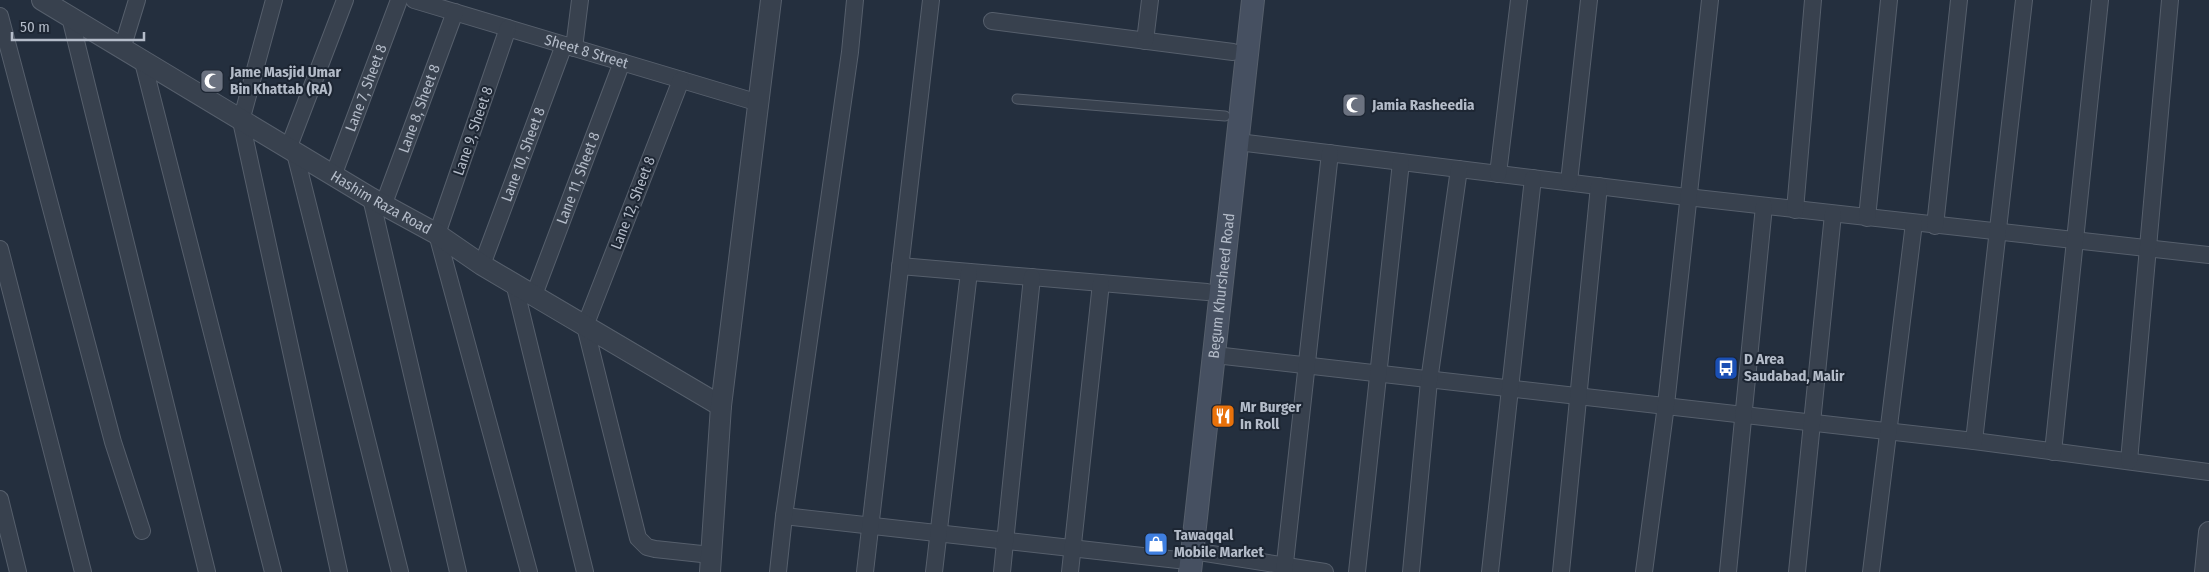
<svg xmlns="http://www.w3.org/2000/svg" width="2209" height="572" font-family="'Fira Sans Condensed',sans-serif">
<style>
.lines{fill:none;stroke-linecap:round;stroke-linejoin:round}
.service-casing{stroke:#565f6c;stroke-width:11}
.minor-casing{stroke:#565f6c;stroke-width:18}
.tertiary-casing{stroke:#565f6c;stroke-width:22}
.secondary-casing{stroke:#565f6c;stroke-width:24}
.service{stroke:#38414e;stroke-width:9}
.minor{stroke:#38414e;stroke-width:16}
.tertiary{stroke:#38414e;stroke-width:20}
.secondary{stroke:#465061;stroke-width:22}
.labels{text-anchor:middle;stroke-width:4;stroke-linejoin:round;paint-order:stroke}
.street-label{font-size:15px;fill:#b4bcc9;stroke:#1d2633}
.poi-label{font-size:15px;font-weight:bold;fill:#b4bcc9;stroke:#1d2633;text-anchor:start}
</style>
<rect width="100%" height="100%" fill="#242f3e"/>
<g class="lines">
<!-- service casing -->
<g class="service-casing">
<path id="service" d="M1017 99 1225 116"/>
</g>
<!-- minor casing -->
<g class="minor-casing">
<g id="minor">
<path d="M274 0 241 121 339 572"/>
<path id="s1" d="M414 0 759 103"/>
<path d="M0 16 113 442 142 531"/>
<path d="M70 17 207 572"/>
<path d="M992 21 1233 52"/>
<path d="M508 28 437 234 529 572"/>
<path d="M1145 41 1150 0"/>
<path d="M574 48 580 0"/>
<path d="M122 49 137 0"/>
<path d="M143 62 273 572"/>
<path d="M681 80 585 326 638 538 647 547 655 549 711 555"/>
<path d="M1238 142 1687 197 2209 255"/>
<path d="M288 149 345 0"/>
<path d="M295 153 400 572"/>
<path d="M1498 174 1519 0"/>
<path id="s2" d="M333 176 399 0"/>
<path d="M1569 182 1589 0"/>
<path d="M371 198 458 572"/>
<path id="s3" d="M383 206 455 12"/>
<path d="M1795 210 1813 0"/>
<path d="M1867 218 1889 0"/>
<path d="M1935 226 1959 0"/>
<path d="M0 249 83 572"/>
<path id="s4" d="M482 265 564 45"/>
<path d="M900 266 1207 292"/>
<path d="M514 283 585 572"/>
<path id="s5" d="M534 295 622 62"/>
<path d="M1215 355 1974 441 2209 472"/>
<path d="M1974 441 2024 0"/>
<path d="M2053 452 2100 0"/>
<path d="M2129 461 2170 0"/>
<path d="M0 499 18 572"/>
<path d="M784 516 1178 560"/>
<path d="M1193 551 1325 572"/>
<path d="M778 572 784 516 850 52 855 0"/>
<path d="M865 572 931 0"/>
<path d="M934 572 969 272"/>
<path d="M1002 572 1032 277"/>
<path d="M1070 572 1101 283"/>
<path d="M1284 572 1330 153"/>
<path d="M1357 572 1401 162"/>
<path d="M1411 572 1429 381 1459 169"/>
<path d="M1490 572 1533 178"/>
<path d="M1561 572 1599 186"/>
<path d="M1644 572 1666 405 1710 0"/>
<path d="M1728 572 1764 206"/>
<path d="M1797 572 1833 214"/>
<path d="M1871 572 1914 223"/>
</g>
</g>
<!-- tertiary casing -->
<g class="tertiary-casing">
<g id="tertiary">
<path id="s6" d="M42 0 371 198 437 234 482 265 721 406"/>
<path d="M710 572 721 406 771 0"/>
<path d="M2205 572 2209 532"/>
</g>
</g>
<!-- secondary casing -->
<g class="secondary-casing">
<g id="secondary">
<path id="s7" d="M1190 572 1253 0"/>
</g>
</g>
<!-- service -->
<use href="#service" class="service"/>
<!-- minor -->
<use href="#minor" class="minor"/>
<!-- tertiary -->
<use href="#tertiary" class="tertiary"/>
<!-- secondary -->
<use href="#secondary" class="secondary"/>
</g>
<!-- icons -->
<defs>
<g id="mosque-square" transform="scale(1.25)"><rect x="-9" y="-9" width="18" height="18" rx="4" fill="#6b7280" stroke="#1d2633"/><path d="M3.5-4.9A6 6 0 1 0 3.5 4.9A5 5 0 1 1 3.5-4.9Z" fill="#fff"/></g>
<g id="bus-square" transform="scale(1.25)"><rect x="-9" y="-9" width="18" height="18" rx="4" fill="#1a4fb4" stroke="#1d2633"/><path d="M-5-6H5V4H4V6H2V4H-2V6H-4V4H-5ZM-3.5-4V0h7V-4ZM-3.5 1.2v1.5H-2V1.2ZM2 1.2v1.5H3.5V1.2Z" fill="#fff"/></g>
<g id="restaurant-square" transform="scale(1.25)"><rect x="-9" y="-9" width="18" height="18" rx="4" fill="#e8710a" stroke="#1d2633"/><path d="M-5-6h1v4h1v-4h1v4h1v-4h1v5L-1.5 .5V6h-2V.5L-5-1ZM5-6V6H3V1.5H1.5Q1.5-4 5-6Z" fill="#fff"/></g>
<g id="shop-square" transform="scale(1.25)"><rect x="-9" y="-9" width="18" height="18" rx="4" fill="#3f7fe0" stroke="#1d2633"/><path d="M-5-2.5h2.3a2.7 3.5 0 0 1 5.4 0H5L5.5 6h-11ZM-1.5-2.5h3a1.5 2.3 0 0 0-3 0Z" fill="#fff"/></g>
</defs>
<g fill-rule="evenodd">
<use href="#mosque-square" x="212" y="81"/>
<use href="#mosque-square" x="1354" y="105"/>
<use href="#bus-square" x="1726" y="368"/>
<use href="#restaurant-square" x="1223" y="416"/>
<use href="#shop-square" x="1156" y="544"/>
</g>
<g class="labels">
<!-- street labels -->
<g class="street-label">
<text dy="5" stroke="none"><textPath href="#s1" startOffset="180">Sheet 8 Street</textPath></text>
<text dy="5" stroke="none"><textPath href="#s2" startOffset="94">Lane 7, Sheet 8</textPath></text>
<text dy="5" stroke="none"><textPath href="#s3" startOffset="104">Lane 8, Sheet 8</textPath></text>
<text transform="translate(473 131) rotate(-71)" y="5">Lane 9, Sheet 8</text>
<text dy="5" stroke="none"><textPath href="#s4" startOffset="118">Lane 10, Sheet 8</textPath></text>
<text dy="5" stroke="none"><textPath href="#s5" startOffset="125">Lane 11, Sheet 8</textPath></text>
<text dy="5" stroke="none"><textPath href="#s6" startOffset="395">Hashim Raza Road</textPath></text>
<text transform="translate(633 203) rotate(-69)" y="5">Lane 12, Sheet 8</text>
<text dy="5" stroke="none"><textPath href="#s7" startOffset="288">Begum Khursheed Road</textPath></text>
</g>
<!-- poi labels -->
<g class="poi-label">
<text x="230" y="77">Jame Masjid Umar<tspan x="230" dy="17">Bin Khattab (RA)</tspan></text>
<text x="1372" y="110">Jamia Rasheedia</text>
<text x="1744" y="364">D Area<tspan x="1744" dy="17">Saudabad, Malir</tspan></text>
<text x="1240" y="412">Mr Burger<tspan x="1240" dy="17">In Roll</tspan></text>
<text x="1174" y="540">Tawaqqal<tspan x="1174" dy="17">Mobile Market</tspan></text>
</g>
</g>
<!-- scale -->
<path d="M12 32v8h132v-8" fill="none" stroke="#b4bcc9" stroke-width="2.5"/>
<text x="20" y="32" font-size="15" fill="#b4bcc9" stroke="#1d2633" stroke-width="4" paint-order="stroke">50 m</text>
</svg>
